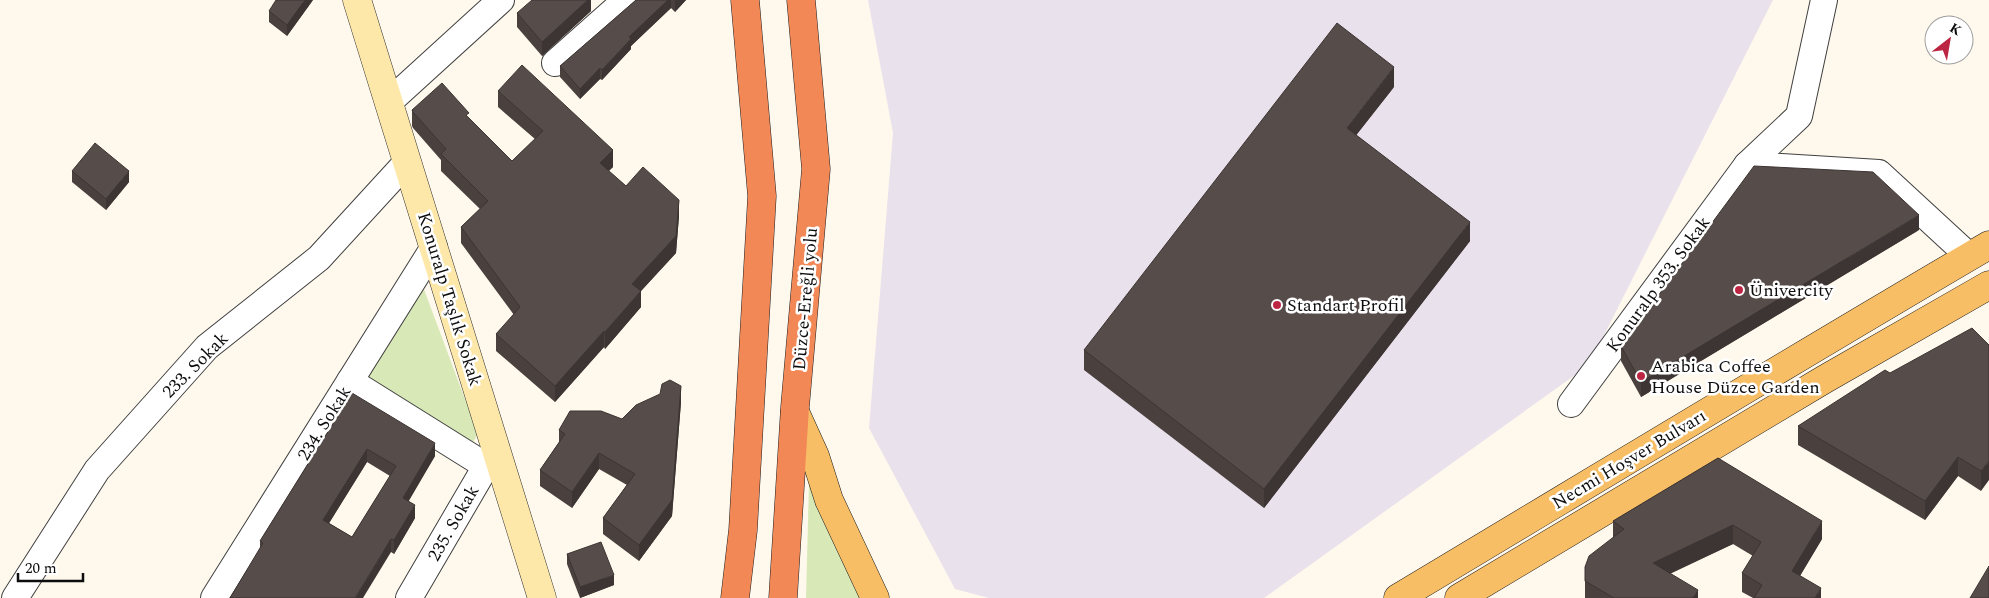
<svg xmlns="http://www.w3.org/2000/svg" width="1989" height="598" font-family="Spectral,serif">
<style>
.industrial{fill:#e9e1ec}
.green{fill:#d8e9b7}
.lines{fill:none;stroke-linecap:round;stroke-linejoin:round}
.street-casing{stroke:#404040;stroke-width:28}
.secondary-casing{stroke:#2f2f2f;stroke-width:29}
.primary-casing{stroke:#1e1e1e;stroke-width:29}
.highway-casing{stroke:#1e1e1e;stroke-width:29}
.street{stroke:#fff;stroke-width:26}
.secondary{stroke:#fee8a9;stroke-width:28}
.primary{stroke:#f7be65;stroke-width:28}
.highway{stroke:#f38857;stroke-width:28}
.wall{fill:#4a413f;fill-rule:evenodd}
.shaded-wall{fill:#3c3533}
.building{fill:#564c49;stroke:#3c3533;fill-rule:evenodd}
.poi-dot{fill:#bc2643;stroke:#fff;stroke-width:2}
.labels{text-anchor:middle;stroke-width:5;stroke-linejoin:round;paint-order:stroke}
.street-label{font-size:18px;fill:#0d0d0d;stroke:#fff}
.poi-label{font-size:18px;fill:#0d0d0d;stroke:#fff;text-anchor:start}
</style>
<rect width="100%" height="100%" fill="#fff9ed"/>
<!-- industrial -->
<path class="industrial" d="M868 0H1773L1589 365 1264 598H989L955 589 869 428 893 133Z"/>
<!-- green -->
<g class="green">
<path d="M422 284 478 434 470 447 364 380Z"/>
<path d="M809 483 821 498 870 598H806Z"/>
</g>
<g class="lines">
<!-- street casing -->
<g class="street-casing">
<g id="street">
<path d="M555 63 626 0"/>
<path d="M389 102 501 0"/>
<path d="M1747 165 1879 173 1969 256"/>
<path d="M350 381 486 466"/>
<path d="M1571 404 1747 165 1799 116 1824 0"/>
<path d="M15 598 97 470 207 347 319 258 407 162"/>
<path d="M214 598 434 247"/>
<path d="M409 598 496 449"/>
</g>
</g>
<!-- secondary casing -->
<g class="secondary-casing">
<path id="secondary" d="M357 0 542 598"/>
</g>
<!-- primary casing -->
<g class="primary-casing">
<g id="primary">
<path d="M795 412 815 456 829 500 875 598"/>
<path d="M1398 598C1595 480 1791 361 1989 245"/>
<path d="M1459 598 1825 379 1989 285"/>
</g>
</g>
<!-- highway casing -->
<g class="highway-casing">
<g id="highway">
<path d="M735 598 743 530 762 196 745 0"/>
<path d="M783 598 795 407 816 169 801 0"/>
</g>
</g>
<!-- street -->
<use href="#street" class="street"/>
<!-- secondary -->
<use href="#secondary" class="secondary"/>
<!-- primary -->
<use href="#primary" class="primary"/>
<!-- highway -->
<use href="#highway" class="highway"/>
</g>
<!-- wall -->
<g class="wall">
<path d="M313 0 287 36 269 22V11Z"/>
<path d="M591 0V11L542 56 517 27V13Z"/>
<path d="M636 0H686L675 12 671 8 631 46V49L602 80 600 79 580 99 560 77V66Z"/>
<path d="M1394 87 1356 135 1470 241 1264 508 1084 370V350Z"/>
<path d="M498 91 613 167 608 171 626 186 679 216 676 253 641 291V307L605 349 604 347 555 402 496 351V334L514 315 461 243V227L480 209 441 171V160L413 128 412 126V110L469 118 512 161 535 139 498 107Z"/>
<path d="M72 171 129 182 106 210 72 182Z"/>
<path d="M1919 230 1641 397 1621 361V346Z"/>
<path d="M1989 345 1981 491 1958 476 1925 520 1798 445V426L1890 373Z"/>
<path d="M352 393 435 456 408 501 415 518 394 554 391 552 260 549V541ZM367 462 390 476 352 537 329 523Z"/>
<path d="M681 402 672 516 639 561 603 534V518L627 485 599 469 572 508 540 486V470L559 442V430L622 419Z"/>
<path d="M1718 458 1822 539 1800 576 1821 598H1753L1742 592V573L1753 556 1733 544 1670 573 1698 598H1585V567L1613 538V521Z"/>
<path d="M567 554 614 585 580 598 567 564Z"/>
</g>
<!-- shaded-wall -->
<g class="shaded-wall">
<path d="M305 0H313L287 36V25Z"/>
<path d="M588 0H591V11L542 56V42Z"/>
<path d="M668 0H671V8L631 46V49L602 80V70L629 37Z"/>
<path d="M676 0H686L675 12V1Z"/>
<path d="M1394 67V87L1347 147V128Z"/>
<path d="M600 68V79L580 99V89Z"/>
<path d="M613 150V167L600 180V163Z"/>
<path d="M129 171V182L106 210V199Z"/>
<path d="M679 200V216L676 253 641 291V307L605 349V332Z"/>
<path d="M1919 215V230L1641 397V382Z"/>
<path d="M1470 222V241L1264 508V489Z"/>
<path d="M604 331V347L555 402V386Z"/>
<path d="M681 386V402L672 516 639 561V545Z"/>
<path d="M435 443V456L403 511V498Z"/>
<path d="M367 449V462L323 533V520Z"/>
<path d="M599 453V469L572 508V492Z"/>
<path d="M1958 457V476L1925 520V501Z"/>
<path d="M1989 461V480L1981 491V471Z"/>
<path d="M415 505V518L394 554V540Z"/>
<path d="M1822 521V539L1792 589V571Z"/>
<path d="M1733 525V544L1653 582V563Z"/>
<path d="M391 539V552L363 598H355Z"/>
<path d="M614 575V585L580 598V587Z"/>
<path d="M1821 588V598H1815Z"/>
<path d="M1698 590V598H1693Z"/>
</g>
<!-- building -->
<g class="building">
<path d="M276 0H305L287 25 269 11Z"/>
<path d="M532 0H588L542 42 517 13Z"/>
<path d="M636 0H668L629 37 631 39 602 70 600 68 580 89 560 66Z"/>
<path d="M1337 23 1394 67 1347 128 1470 222 1264 489 1084 350Z"/>
<path d="M522 65 613 150 600 163 626 186 643 167 679 200 676 236 632 284 641 291 605 332 604 331 555 386 496 334 520 307 461 227 488 201 441 154 446 149 413 112 412 110 442 83 469 113 466 115 512 161 543 131 498 91Z"/>
<path d="M95 143 129 171 106 199 72 171Z"/>
<path d="M1754 166 1873 172 1919 215 1641 382 1621 346Z"/>
<path d="M1972 328 1989 345V461L1981 471 1958 457 1925 501 1798 426 1885 370 1890 373Z"/>
<path d="M670 380 681 386 672 500 639 545 603 518 635 474 599 453 572 492 540 470 565 434 559 430 570 411H601L622 419 636 405 660 394 662 384Z"/>
<path d="M352 393 435 443 403 498 415 505 394 540 391 539 355 598H230L263 543 260 541ZM367 449 396 466 352 537 323 520Z"/>
<path d="M1718 458 1822 521 1792 571 1821 588 1815 598H1754L1762 585 1742 573 1761 542 1733 525 1653 563 1698 590 1693 598H1614L1585 581V567L1589 556 1624 529 1613 521Z"/>
<path d="M601 542 614 575 580 587 567 554Z"/>
<path d="M1989 566V598H1970Z"/>
</g>
<!-- markers -->
<g class="poi-dot">
<circle cx="1739" cy="290" r="5"/>
<circle cx="1277" cy="305" r="5"/>
<circle cx="1641" cy="376" r="5"/>
</g>
<g class="labels">
<!-- street labels -->
<g class="street-label">
<text transform="translate(1658 284) rotate(-54)" y="6">Konuralp 353. Sokak</text>
<text transform="translate(450 299) rotate(73)" y="6">Konuralp Taşlık Sokak</text>
<text transform="translate(805 299) rotate(-85)" y="6">Düzce-Ereğli yolu</text>
<text transform="translate(195 365) rotate(-45)" y="6">233. Sokak</text>
<text transform="translate(324 423) rotate(-58)" y="6">234. Sokak</text>
<text transform="translate(1629 459) rotate(-31)" y="6">Necmi Hoşver Bulvarı</text>
<text transform="translate(453 523) rotate(-60)" y="6">235. Sokak</text>
</g>
<!-- poi labels -->
<g class="poi-label">
<text x="1749" y="296">Ünivercity</text>
<text x="1287" y="311">Standart Profil</text>
<text x="1651" y="372">Arabica Coffee<tspan x="1651" dy="21">House Düzce Garden</tspan></text>
</g>
</g>
<!-- north arrow -->
<g transform="translate(1949 40) rotate(31)"><circle r="24" fill="#ffffff" stroke="#9e9e9e"/>
<path d="M0-4L9 19L0 12L-9 19Z" fill="#bc2643"/>
<text y="-8" font-size="14" font-weight="bold" text-anchor="middle" fill="#0d0d0d">K</text>
</g>
<!-- scale -->
<path d="M18 573v8h65v-8" fill="none" stroke="#0d0d0d" stroke-width="2.5"/>
<text x="25" y="573" font-size="15" fill="#0d0d0d" stroke="#ffffff" stroke-width="4" paint-order="stroke">20 m</text>
</svg>
